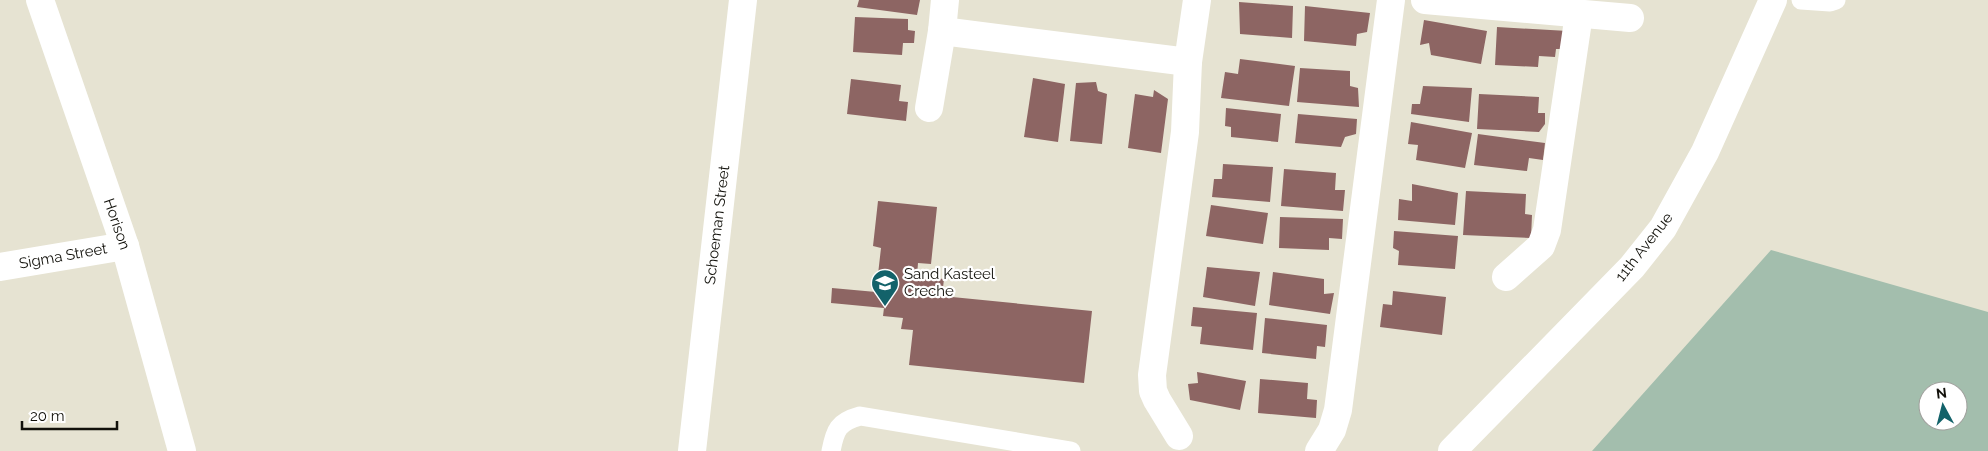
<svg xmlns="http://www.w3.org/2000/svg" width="1988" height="451" font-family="Raleway,sans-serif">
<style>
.green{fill:#a3bead;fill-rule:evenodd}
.building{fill:#8d6563}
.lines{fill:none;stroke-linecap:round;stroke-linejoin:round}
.lane{stroke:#fff;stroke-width:19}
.street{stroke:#fff;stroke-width:28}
.labels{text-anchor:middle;stroke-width:4.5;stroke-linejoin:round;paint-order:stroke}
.street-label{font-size:15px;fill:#12110b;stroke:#fff}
.poi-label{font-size:15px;fill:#12110b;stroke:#fff;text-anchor:start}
</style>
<rect width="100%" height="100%" fill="#e6e3d2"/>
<!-- green -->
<path class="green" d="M1771 250 1988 312V451H1592ZM1928 391H1958V421H1928Z"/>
<!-- building -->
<g class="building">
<path d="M859 0H920L917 15 857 7Z"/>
<path d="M1239 2 1293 6 1292 38 1240 34Z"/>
<path d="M1305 6 1370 13 1367 32 1357 34 1356 46 1304 41Z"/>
<path d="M855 17 908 19V30L915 31 914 43H903L902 55 853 52Z"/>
<path d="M1424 20 1487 31 1481 64 1431 55 1429 43 1420 45Z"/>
<path d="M1497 27 1568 31 1567 49H1556L1555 57 1539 56 1538 67 1495 65Z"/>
<path d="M1240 59 1295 66 1289 106 1221 98 1225 72 1238 74Z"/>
<path d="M1300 68 1350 71V86L1358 88 1359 107 1297 102Z"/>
<path d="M1033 78 1065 84 1058 142 1024 137Z"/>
<path d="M851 79 901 85 899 101 908 102 906 121 847 114Z"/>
<path d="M1096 82 1098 91 1107 94 1102 144 1070 141 1076 83Z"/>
<path d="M1423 86 1472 88 1469 122 1411 114 1412 104H1420Z"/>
<path d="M1154 90 1168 99 1161 153 1128 148 1135 94 1153 97Z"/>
<path d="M1479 94 1539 97 1538 113H1545V124L1539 132 1477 129Z"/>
<path d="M1226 108 1281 114 1278 142 1231 137V127L1225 126Z"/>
<path d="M1298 114 1357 119 1356 134 1345 137 1341 147 1295 143Z"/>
<path d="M1411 122 1472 133 1465 168 1416 160 1418 145 1408 144Z"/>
<path d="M1478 134 1545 143 1543 160 1529 158 1527 171 1474 165Z"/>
<path d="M1223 164 1273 167 1270 202 1212 197 1214 179H1222Z"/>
<path d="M1284 169 1336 173 1335 190H1345L1343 211 1281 206Z"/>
<path d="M1412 184 1458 193 1455 225 1398 220 1399 199 1412 201Z"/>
<path d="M1466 191 1526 194 1525 214 1532 215 1531 238 1463 235Z"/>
<path d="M878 201 937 207 931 264 918 263 917 276 944 279 942 296 1092 311 1084 383 909 365 913 330 901 329 903 318 883 316 884 308 831 303 832 288 876 292 881 248 873 246Z"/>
<path d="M1211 205 1268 213 1263 244 1206 236Z"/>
<path d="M1280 217 1343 219 1342 239 1329 238V250L1279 248Z"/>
<path d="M1394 231 1458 236 1455 269 1398 265 1399 251 1393 248Z"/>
<path d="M1207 267 1260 272 1255 306 1203 297Z"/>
<path d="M1273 272 1324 279V294L1334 293 1330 314 1269 305Z"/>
<path d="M1393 291 1446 297 1442 335 1380 327 1383 304 1392 305Z"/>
<path d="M1193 307 1257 313 1253 350 1200 344 1202 327 1191 326Z"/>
<path d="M1265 318 1327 325 1325 347 1317 346 1316 359 1262 353Z"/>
<path d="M1197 372 1246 381 1240 410 1190 400 1188 384 1198 383Z"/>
<path d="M1260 379 1308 383 1307 399 1317 400 1316 418 1258 413Z"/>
</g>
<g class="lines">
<!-- lane -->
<g class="lane">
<path d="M1801 0 1830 2 1836 0"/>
<path d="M831 451C835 430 838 422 860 416L1071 451"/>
</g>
<!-- street -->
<g class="street">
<path d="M40 0 125 246 182 451"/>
<path d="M945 0 942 31 1188 62"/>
<path d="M1425 0 1630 18"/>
<path d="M929 108 942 31"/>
<path d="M0 267 125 246"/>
<path d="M1506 277 1541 246 1547 230 1579 14"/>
<path d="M1179 436 1157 400 1153 391 1152 375 1185 132 1188 62 1197 0"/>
<path d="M692 451 743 0"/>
<path d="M1319 451 1332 430 1338 410 1391 0"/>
<path d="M1452 451 1632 267 1663 228 1705 152 1773 0"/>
</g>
</g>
<!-- icons -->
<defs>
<g id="school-pin" transform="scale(1.4375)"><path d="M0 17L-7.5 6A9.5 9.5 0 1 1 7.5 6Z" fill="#13626a" stroke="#fff"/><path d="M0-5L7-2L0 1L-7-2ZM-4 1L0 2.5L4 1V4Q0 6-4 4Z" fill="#fff"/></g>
</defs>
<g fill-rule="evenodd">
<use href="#school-pin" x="885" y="283"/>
</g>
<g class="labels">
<!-- street labels -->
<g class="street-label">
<text transform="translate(117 224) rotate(71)" y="5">Horison</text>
<text transform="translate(717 225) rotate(-83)" y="5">Schoeman Street</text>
<text transform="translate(1644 247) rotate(-52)" y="5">11th Avenue</text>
<text transform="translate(63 256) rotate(-10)" y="5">Sigma Street</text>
</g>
<!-- poi labels -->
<g class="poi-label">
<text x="904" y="279">Sand Kasteel<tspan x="904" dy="17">Creche</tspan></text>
</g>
</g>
<!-- north arrow -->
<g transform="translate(1943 406) rotate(353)"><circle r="24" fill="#ffffff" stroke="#a0a09d"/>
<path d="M0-4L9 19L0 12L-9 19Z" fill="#13626a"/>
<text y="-8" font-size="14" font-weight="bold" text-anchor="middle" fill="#12110b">N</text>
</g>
<!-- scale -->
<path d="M22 421v8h95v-8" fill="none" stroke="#12110b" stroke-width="2.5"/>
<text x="30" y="421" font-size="15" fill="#12110b" stroke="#ffffff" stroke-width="4" paint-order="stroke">20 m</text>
</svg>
